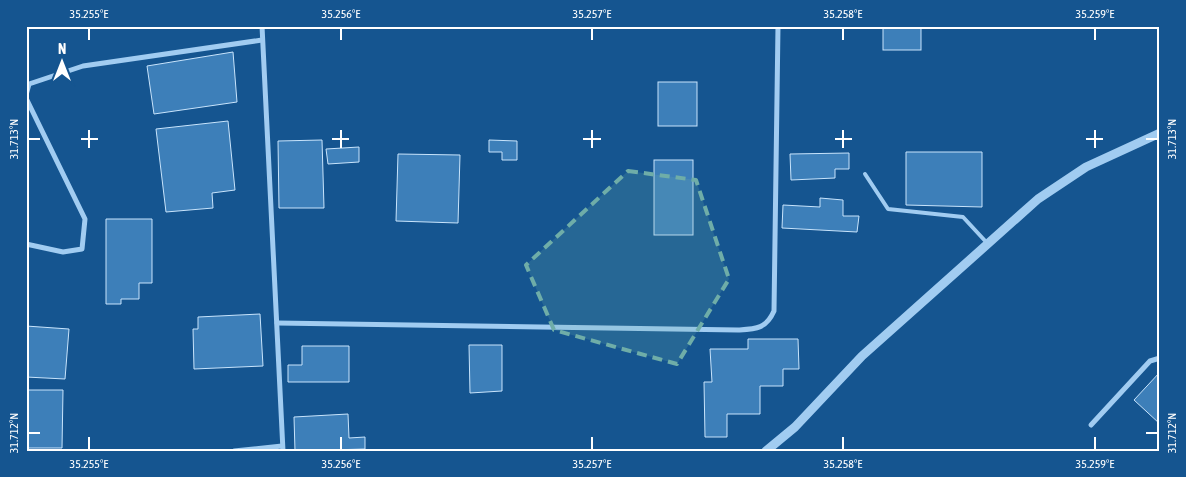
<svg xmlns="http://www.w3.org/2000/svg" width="1186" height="477" font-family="'Asap Condensed',sans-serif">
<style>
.building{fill:#3d7fb9;stroke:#c8e4fc}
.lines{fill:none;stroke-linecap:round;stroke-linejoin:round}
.service{stroke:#a1ccf1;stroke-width:4}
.minor{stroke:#a1ccf1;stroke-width:5}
.tertiary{stroke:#a1ccf1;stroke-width:9}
.marked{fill:#6fada8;fill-opacity:0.2;stroke:#6fada8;stroke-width:4;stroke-dasharray:10 6;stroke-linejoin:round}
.ticks{fill:none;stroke:#fff;stroke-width:2}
.neatline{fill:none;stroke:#fff;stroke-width:2}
.ticks-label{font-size:12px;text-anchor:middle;fill:#fff}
</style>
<rect width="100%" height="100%" fill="#155590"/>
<!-- building -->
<g class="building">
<rect x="883" y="26" width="38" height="24"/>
<path d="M233 52 237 102 154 114 147 66Z"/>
<rect x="658" y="82" width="39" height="44"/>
<path d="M228 121 235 190 212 193 213 208 166 212 156 129Z"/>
<path d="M322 140 324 208H279L278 141Z"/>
<path d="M489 140 517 141V160H502V152H489Z"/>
<path d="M359 147V162L328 164 326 149Z"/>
<path d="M906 152H982V207L906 205Z"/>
<path d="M849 153V169H835V178L791 180 790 154Z"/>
<path d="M398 154 460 155 458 223 396 221Z"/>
<rect x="654" y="160" width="39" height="75"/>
<path d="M820 198 843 200V216H859L857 232 782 228 783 205 820 207Z"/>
<path d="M106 219H152V283H139V299H121V304H106Z"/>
<path d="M260 314 263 366 194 369 193 329H198V317Z"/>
<path d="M26 326 69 329 65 379 26 377Z"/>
<path d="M748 339H798L799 369H783V386H760V414H727V437H705L704 382H712L710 349H748Z"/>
<path d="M469 345H502V391L470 393Z"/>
<path d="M302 346H349V382H288V365H302Z"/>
<path d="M1160 372V424L1134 400Z"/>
<path d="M26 390H63L62 448H26Z"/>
<path d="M348 414 349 438 365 437V449L295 451 294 417Z"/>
</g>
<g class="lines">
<!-- service -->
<path class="service" d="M865 174 888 209 963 217 988 244"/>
<!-- minor -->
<g class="minor">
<path d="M262 26 283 451"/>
<path d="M26 95 29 84 83 66 262 40"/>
<path d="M26 98 85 219 82 249 63 252 26 244"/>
<path d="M277 323 738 330C756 329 766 329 774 311L778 26"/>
<path d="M1091 425 1150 361 1160 358"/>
<path d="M234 451 282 446"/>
</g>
<!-- tertiary -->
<path class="tertiary" d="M766 451 795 427 862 356 1038 199 1086 167 1160 133"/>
</g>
<!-- marked area -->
<path class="marked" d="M628 171 696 180 729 279 677 364 554 330 526 265Z"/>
<!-- ticks -->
<path class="ticks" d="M89 28V40M341 28V40M592 28V40M843 28V40M1095 28V40M89 130V148M341 130V148M592 130V148M843 130V148M1095 130V148M28 139H40M81 139H98M332 139H349M583 139H601M835 139H852M1086 139H1103M1146 139H1158M28 433H40M1146 433H1158M89 437V450M341 437V450M592 437V450M843 437V450M1095 437V450"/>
<!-- border -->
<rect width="1186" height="477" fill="none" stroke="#155590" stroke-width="55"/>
<!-- north arrow -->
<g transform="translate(62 62)" stroke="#155590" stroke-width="4" paint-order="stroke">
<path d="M0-4L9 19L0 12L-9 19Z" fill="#ffffff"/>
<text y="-8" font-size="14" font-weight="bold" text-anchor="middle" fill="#ffffff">N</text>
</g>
<rect x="28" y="28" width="1130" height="422" class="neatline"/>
<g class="ticks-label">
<text x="89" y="18">35.255°E</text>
<text x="341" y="18">35.256°E</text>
<text x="592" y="18">35.257°E</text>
<text x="843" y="18">35.258°E</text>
<text x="1095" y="18">35.259°E</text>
<text transform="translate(14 139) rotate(-90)" y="4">31.713°N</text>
<text transform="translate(1172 139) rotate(-90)" y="4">31.713°N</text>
<text transform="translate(14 433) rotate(-90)" y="4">31.712°N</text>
<text transform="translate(1172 433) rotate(-90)" y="4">31.712°N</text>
<text x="89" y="468">35.255°E</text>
<text x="341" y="468">35.256°E</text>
<text x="592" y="468">35.257°E</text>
<text x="843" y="468">35.258°E</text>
<text x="1095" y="468">35.259°E</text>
</g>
</svg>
